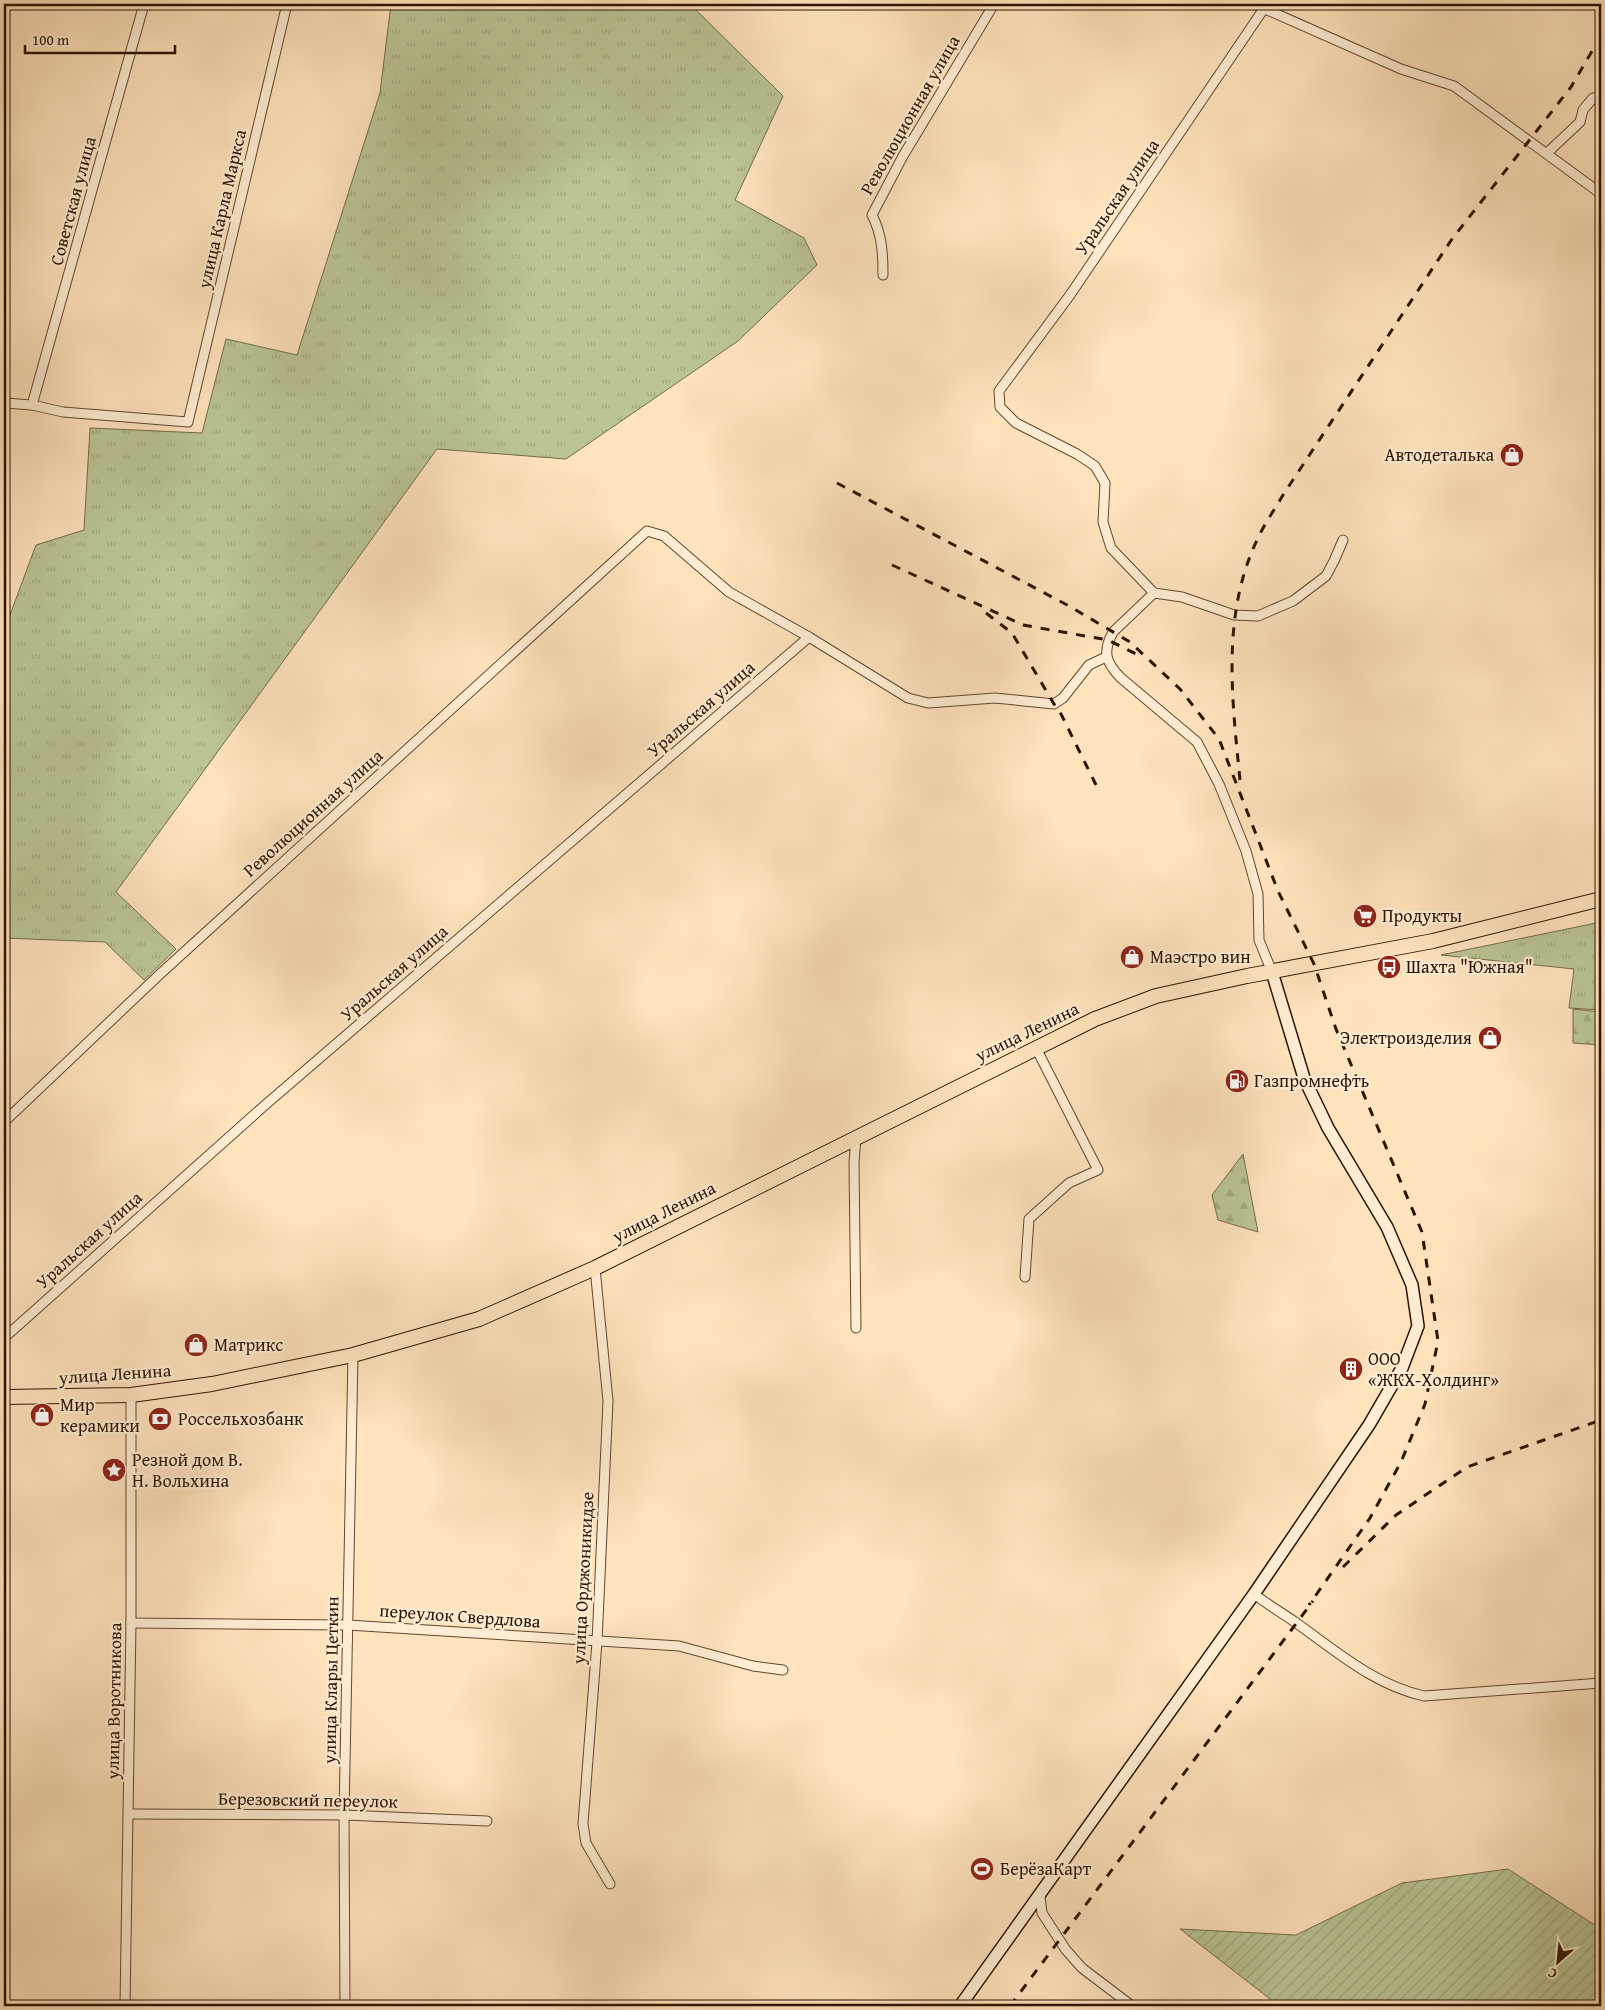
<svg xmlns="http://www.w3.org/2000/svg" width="1605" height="2010" font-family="'Gentium Book Plus',serif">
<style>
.grass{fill:url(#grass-tufts);stroke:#746c4a}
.forest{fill:url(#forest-firs);stroke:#746c4a}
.garden{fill:url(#garden-furrows);stroke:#746c4a}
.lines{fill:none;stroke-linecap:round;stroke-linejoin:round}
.street-casing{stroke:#62472f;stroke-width:11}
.secondary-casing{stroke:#2d1300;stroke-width:14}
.primary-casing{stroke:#2d1300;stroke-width:16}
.street{stroke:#ffedd3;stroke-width:9}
.secondary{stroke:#ffedd3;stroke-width:11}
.primary{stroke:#ffe3bc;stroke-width:14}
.rail{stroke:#2d1300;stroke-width:3;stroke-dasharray:9 9;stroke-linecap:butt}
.labels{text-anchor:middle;stroke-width:4.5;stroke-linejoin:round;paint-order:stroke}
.street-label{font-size:18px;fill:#2d1300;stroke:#ffedd3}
.poi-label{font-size:18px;fill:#2d1300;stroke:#ffedd3;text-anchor:start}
</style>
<defs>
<pattern id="grass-tufts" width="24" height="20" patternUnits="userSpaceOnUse" patternTransform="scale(1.25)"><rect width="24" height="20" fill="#bbc594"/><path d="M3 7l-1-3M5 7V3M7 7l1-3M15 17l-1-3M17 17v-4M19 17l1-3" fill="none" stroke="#a1a87e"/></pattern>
<pattern id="forest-firs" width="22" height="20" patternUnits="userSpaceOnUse" patternTransform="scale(1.25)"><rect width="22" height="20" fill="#bbc594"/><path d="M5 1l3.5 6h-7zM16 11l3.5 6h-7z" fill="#a1a87e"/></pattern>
<pattern id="garden-furrows" width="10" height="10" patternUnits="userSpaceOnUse" patternTransform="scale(1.25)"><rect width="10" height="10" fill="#bbc594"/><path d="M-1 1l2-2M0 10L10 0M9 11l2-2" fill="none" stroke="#a1a87e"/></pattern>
</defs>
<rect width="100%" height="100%" fill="#ffe3bc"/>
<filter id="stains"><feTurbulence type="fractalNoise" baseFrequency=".004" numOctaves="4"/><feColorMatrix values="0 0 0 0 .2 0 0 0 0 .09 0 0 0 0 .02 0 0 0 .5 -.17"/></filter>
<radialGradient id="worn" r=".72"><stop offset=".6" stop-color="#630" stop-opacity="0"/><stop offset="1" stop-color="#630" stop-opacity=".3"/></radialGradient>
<!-- grass -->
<g class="grass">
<path d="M391 4H690L783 96 735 200 804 238 817 265 738 341 566 459 437 449 116 892 176 949 144 980 105 942 4 938V631L36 545 84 530 90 428 202 433 226 339 297 355 380 93Z"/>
<path d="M1601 922V1010L1569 1008 1574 969 1441 955Z"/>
</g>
<!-- forest -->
<g class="forest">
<path d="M1573 1009 1601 1012V1045L1573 1043Z"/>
<path d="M1243 1154 1258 1232 1218 1220 1212 1195Z"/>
</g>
<!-- garden -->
<path class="garden" d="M1508 1869 1601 1929V2006H1279L1180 1929 1296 1935 1402 1883Z"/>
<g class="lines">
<!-- street casing -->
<g class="street-casing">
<g id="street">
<path d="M1254 4 1401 69 1454 86 1600 193"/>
<path d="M1267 4 1070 295 999 391 1000 407 1016 423 1077 454 1095 466 1105 483 1103 522 1111 548 1154 593 1182 597 1234 615 1258 616 1293 601 1326 576 1334 561 1343 540"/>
<path d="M1547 153 1580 122 1583 110 1593 98 1601 96"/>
<path d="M883 275C883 254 882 234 872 215L903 156 994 4"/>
<path d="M4 403 32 405 63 412 188 422 287 4"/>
<path d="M32 405 144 4"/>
<path d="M1154 593 1113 632C1102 652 1106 663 1121 678L1197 742 1219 784 1246 851 1258 894 1259 940 1272 972"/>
<path d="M4 1122 159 975 647 531 664 536 729 592 809 637 908 698 928 703 995 698 1054 704 1063 698 1089 665 1106 657"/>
<path d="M595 1268 608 1401 597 1642 583 1824 586 1843 610 1884"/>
<path d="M1025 1277 1029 1219 1069 1183 1098 1170 1036 1048"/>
<path d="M856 1328 854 1163 856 1136"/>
<path d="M4 1338 264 1106 809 637"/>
<path d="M1254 1594C1267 1604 1282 1613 1295 1622 1336 1651 1374 1685 1424 1696L1601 1683"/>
<path d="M131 1623 348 1625 679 1646 753 1666 783 1670"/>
<path d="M129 1814 344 1815 487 1821"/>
<path d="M1040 1896 1042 1913 1066 1950 1082 1968 1132 2006"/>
<path d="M125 2006 131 1623V1395"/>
<path d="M345 2006 344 1815 353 1355"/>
</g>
</g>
<!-- secondary casing -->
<g class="secondary-casing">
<path id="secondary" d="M960 2006 1254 1594 1369 1425 1402 1368 1418 1326 1412 1285 1387 1227 1328 1128 1304 1078 1272 972"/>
</g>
<!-- primary casing -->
<g class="primary-casing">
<path id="primary" d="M4 1397 131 1395 212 1384 353 1355 479 1319 595 1268 1095 1019 1156 996 1247 976 1433 941 1601 899"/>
</g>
<!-- street -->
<use href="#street" class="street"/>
<!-- secondary -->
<use href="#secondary" class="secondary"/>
<!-- primary -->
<use href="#primary" class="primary"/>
<!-- rail -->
<g class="rail">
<path d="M837 483 1069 606 1130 642 1180 689 1219 739 1278 891 1314 964 1336 1029 1422 1232 1438 1341 1425 1404 1401 1462 1370 1518 1309 1605"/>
<path d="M892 565 1023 625 1108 640 1140 656"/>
<path d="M986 613 1012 633 1054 704 1060 712 1096 785"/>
<path d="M1240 780C1232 699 1221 614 1258 538 1265 523 1275 509 1283 495L1452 239 1571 87 1601 36"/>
<path d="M1343 1567 1396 1515 1467 1467 1601 1420"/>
<path d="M1010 2006 1313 1601"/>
</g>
</g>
<!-- icons -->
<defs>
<g id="shop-disc" transform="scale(1.25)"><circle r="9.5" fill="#8f2418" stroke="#ffedd3"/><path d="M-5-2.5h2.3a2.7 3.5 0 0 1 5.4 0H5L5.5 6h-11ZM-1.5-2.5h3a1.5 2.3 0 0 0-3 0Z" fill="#fff"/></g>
<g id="supermarket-disc" transform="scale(1.25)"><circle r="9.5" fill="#8f2418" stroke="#ffedd3"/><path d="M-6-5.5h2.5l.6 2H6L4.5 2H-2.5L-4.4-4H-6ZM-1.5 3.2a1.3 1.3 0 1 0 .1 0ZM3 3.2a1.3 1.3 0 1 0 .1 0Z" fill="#fff"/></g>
<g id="bus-disc" transform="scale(1.25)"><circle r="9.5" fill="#8f2418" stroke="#ffedd3"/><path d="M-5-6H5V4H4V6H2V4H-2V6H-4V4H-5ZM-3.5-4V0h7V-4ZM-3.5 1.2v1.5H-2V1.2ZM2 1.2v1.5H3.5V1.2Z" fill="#fff"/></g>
<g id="fuel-disc" transform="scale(1.25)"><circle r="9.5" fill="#8f2418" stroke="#ffedd3"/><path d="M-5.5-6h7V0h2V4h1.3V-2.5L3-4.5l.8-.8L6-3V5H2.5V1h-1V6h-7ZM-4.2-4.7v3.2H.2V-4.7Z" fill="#fff"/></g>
<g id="building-disc" transform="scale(1.25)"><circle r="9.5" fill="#8f2418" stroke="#ffedd3"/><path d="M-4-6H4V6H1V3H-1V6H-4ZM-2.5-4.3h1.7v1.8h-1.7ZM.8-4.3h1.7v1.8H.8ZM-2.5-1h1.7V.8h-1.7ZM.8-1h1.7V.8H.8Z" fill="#fff"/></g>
<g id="bank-disc" transform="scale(1.25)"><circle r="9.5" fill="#8f2418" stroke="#ffedd3"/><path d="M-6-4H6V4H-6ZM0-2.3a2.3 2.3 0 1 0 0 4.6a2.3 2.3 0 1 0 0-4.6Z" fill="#fff"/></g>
<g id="sight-disc" transform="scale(1.25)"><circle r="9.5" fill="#8f2418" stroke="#ffedd3"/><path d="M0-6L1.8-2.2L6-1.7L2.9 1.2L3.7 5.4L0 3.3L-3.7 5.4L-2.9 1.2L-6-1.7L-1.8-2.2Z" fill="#fff"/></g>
<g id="stadium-disc" transform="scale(1.25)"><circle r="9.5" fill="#8f2418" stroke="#ffedd3"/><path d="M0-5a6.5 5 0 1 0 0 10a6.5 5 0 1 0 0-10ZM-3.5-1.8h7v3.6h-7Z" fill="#fff"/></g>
</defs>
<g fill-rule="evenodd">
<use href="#shop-disc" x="1512" y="455"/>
<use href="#supermarket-disc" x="1365" y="916"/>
<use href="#shop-disc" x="1132" y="957"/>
<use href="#bus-disc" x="1389" y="967"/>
<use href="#shop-disc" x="1490" y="1038"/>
<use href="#fuel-disc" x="1237" y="1081"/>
<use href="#shop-disc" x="196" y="1345"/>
<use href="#building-disc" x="1351" y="1369"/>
<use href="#shop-disc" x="42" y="1415"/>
<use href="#bank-disc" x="160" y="1419"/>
<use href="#sight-disc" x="114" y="1470"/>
<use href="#stadium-disc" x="982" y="1869"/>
</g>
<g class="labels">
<!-- street labels -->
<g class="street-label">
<text transform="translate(910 115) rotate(-60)" y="6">Революционная улица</text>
<text transform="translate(1117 197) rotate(-56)" y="6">Уральская улица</text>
<text transform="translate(73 201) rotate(-75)" y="6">Советская улица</text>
<text transform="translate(222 209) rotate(-77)" y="6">улица Карла Маркса</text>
<text transform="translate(701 709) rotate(-41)" y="6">Уральская улица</text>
<text transform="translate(313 813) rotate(-42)" y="6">Революционная улица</text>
<text transform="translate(394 973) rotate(-41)" y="6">Уральская улица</text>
<text transform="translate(1027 1032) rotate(-26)" y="6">улица Ленина</text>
<text transform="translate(664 1212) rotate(-27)" y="6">улица Ленина</text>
<text transform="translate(89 1240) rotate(-42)" y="6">Уральская улица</text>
<text transform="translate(115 1374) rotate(-4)" y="6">улица Ленина</text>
<text transform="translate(583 1578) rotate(-87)" y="6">улица Орджоникидзе</text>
<text transform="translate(460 1616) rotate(4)" y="6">переулок Свердлова</text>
<text transform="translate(331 1680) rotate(-89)" y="6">улица Клары Цеткин</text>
<text transform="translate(114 1701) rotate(-89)" y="6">улица Воротникова</text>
<text transform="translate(308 1800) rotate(1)" y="6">Березовский переулок</text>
</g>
<!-- poi labels -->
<g class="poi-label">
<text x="1494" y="461" text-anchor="end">Автодеталька</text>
<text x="1382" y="922">Продукты</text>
<text x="1150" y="963">Маэстро вин</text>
<text x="1406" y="973">Шахта "Южная"</text>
<text x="1472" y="1044" text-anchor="end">Электроизделия</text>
<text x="1254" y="1087">Газпромнефть</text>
<text x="214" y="1351">Матрикс</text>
<text x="1368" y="1365">ООО<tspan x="1368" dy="21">«ЖКХ-Холдинг»</tspan></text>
<text x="60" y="1411">Мир<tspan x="60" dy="21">керамики</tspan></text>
<text x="178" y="1425">Россельхозбанк</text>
<text x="132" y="1466">Резной дом В.<tspan x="132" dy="21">Н. Вольхина</tspan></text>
<text x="1000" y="1875">БерёзаКарт</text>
</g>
</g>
<!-- margin -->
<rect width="1605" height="2010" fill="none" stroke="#ffe3bc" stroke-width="20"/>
<rect x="5" y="5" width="1595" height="2000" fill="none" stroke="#2d1300" stroke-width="2.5"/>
<rect x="10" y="10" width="1585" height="1990" fill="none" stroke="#2d1300"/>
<!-- north arrow -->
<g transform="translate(1558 1962) rotate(207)" stroke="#ffedd3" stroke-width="4" paint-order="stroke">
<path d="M0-4L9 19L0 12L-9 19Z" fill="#2d1300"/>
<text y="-8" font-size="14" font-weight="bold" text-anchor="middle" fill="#2d1300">С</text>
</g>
<!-- scale -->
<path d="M25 45v8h150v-8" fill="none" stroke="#2d1300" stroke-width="2.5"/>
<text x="32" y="45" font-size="15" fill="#2d1300" stroke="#ffedd3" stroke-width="4" paint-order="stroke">100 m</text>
<rect width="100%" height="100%" filter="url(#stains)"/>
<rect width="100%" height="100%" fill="url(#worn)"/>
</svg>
